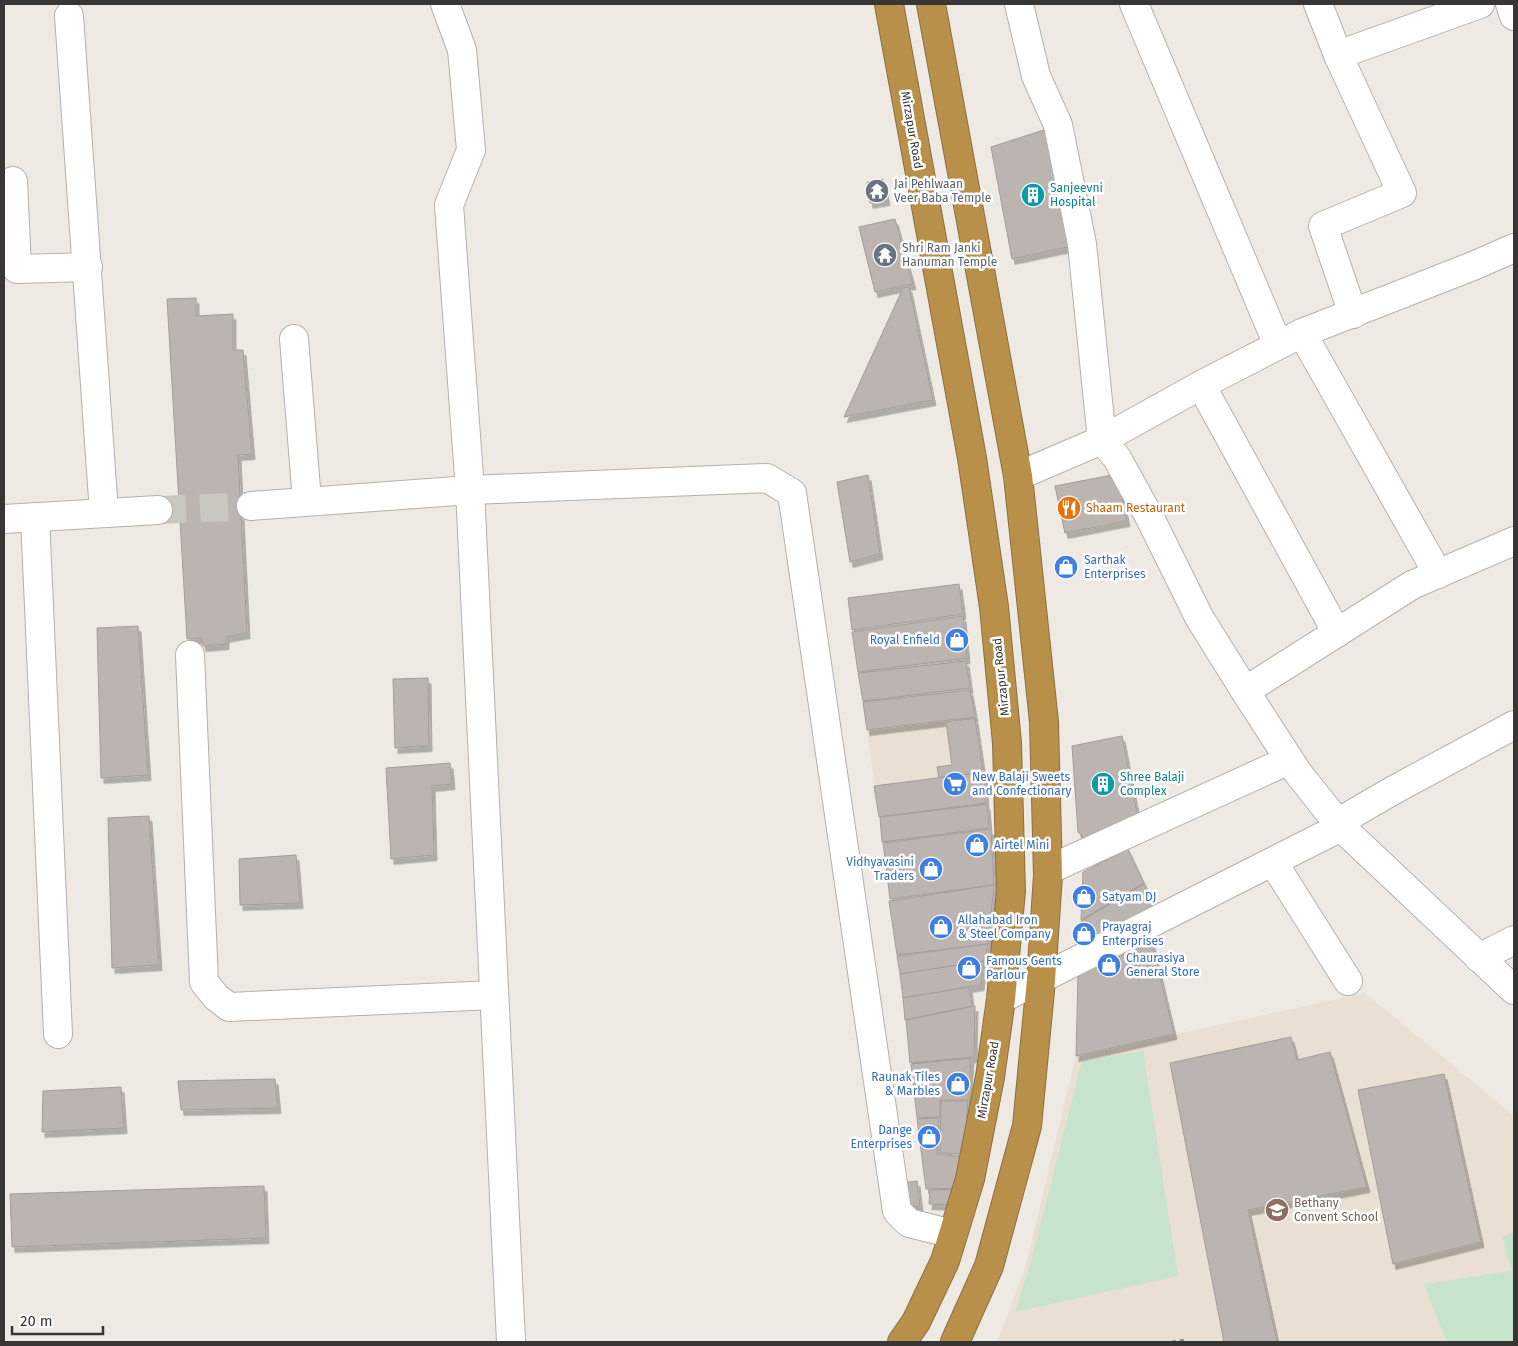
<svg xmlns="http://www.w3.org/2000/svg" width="1518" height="1346" font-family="'Fira Sans',sans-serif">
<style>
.built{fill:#e9dfd2}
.green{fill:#c7e3cb}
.building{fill:#bcb4b0;stroke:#a49c99;filter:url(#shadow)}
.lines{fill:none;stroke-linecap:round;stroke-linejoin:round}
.minor-tunnel{stroke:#cac6c0;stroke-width:28;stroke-dasharray:28 14;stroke-linecap:butt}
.minor-casing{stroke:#b5b1aa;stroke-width:30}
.highway-casing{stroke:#8b7042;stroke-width:30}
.path{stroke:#8f8c88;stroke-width:3;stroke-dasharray:4 4;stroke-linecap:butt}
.minor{stroke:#fff;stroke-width:28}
.highway{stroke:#b8904a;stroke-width:28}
.labels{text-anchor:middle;stroke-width:5;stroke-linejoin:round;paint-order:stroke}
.street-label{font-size:12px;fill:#383634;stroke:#fff}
.worship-label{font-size:12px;fill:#5b616d;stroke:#fff;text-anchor:start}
.culture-label{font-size:12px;fill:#0d838f;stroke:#fff;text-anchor:start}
.food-label{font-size:12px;fill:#c56008;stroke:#fff;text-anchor:start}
.shop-label{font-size:12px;fill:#366cbe;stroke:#fff;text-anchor:start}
.education-label{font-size:12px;fill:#785e54;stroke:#fff;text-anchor:start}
</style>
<defs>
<filter id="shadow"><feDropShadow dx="3" dy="5.5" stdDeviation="0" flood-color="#0004"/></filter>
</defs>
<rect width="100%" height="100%" fill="#eeeae3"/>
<!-- built -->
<g class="built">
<path d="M975 717 983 772 875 786 867 731Z"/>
<path d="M1365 993 1514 1116V1342H997L1025 1269 1076 1056Z"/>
</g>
<!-- green -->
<g class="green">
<path d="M1143 1051 1178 1276 1015 1312 1030 1266 1082 1061Z"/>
<path d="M1514 1233V1342H1447L1424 1284 1512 1271 1502 1236Z"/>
</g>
<!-- building -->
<g class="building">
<path d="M1053 127 1082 244 1012 259 991 147Z"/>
<path d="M883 179 887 200 870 203 867 182Z"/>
<path d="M895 219 913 284 875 292 859 227Z"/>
<path d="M909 287 933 400 844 417 903 288Z"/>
<path d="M196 298V316L233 314V350H243L252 454 238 455 247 633 226 637V644L203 646 201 638 187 639 167 299Z"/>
<path d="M1117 474 1127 521 1065 533 1055 486Z"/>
<path d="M868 475 880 554 850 562 837 482Z"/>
<path d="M959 584 963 614 852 630 848 598Z"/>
<path d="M963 616 967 658 858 672 852 632Z"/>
<path d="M138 626 148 775 101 778 97 628Z"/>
<path d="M966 661 970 688 863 701 858 673Z"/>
<path d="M428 678 429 746 395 748 393 679Z"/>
<path d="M970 690 975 717 867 730 863 702Z"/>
<path d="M975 718 983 772 939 778 937 767 952 765 946 722Z"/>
<path d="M1122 736 1139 823 1088 842 1078 832 1072 746Z"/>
<path d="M450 763 452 784 432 786 434 855 391 859 386 768Z"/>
<path d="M984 772 986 803 879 817 874 786Z"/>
<path d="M987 804 989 828 882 842 880 817Z"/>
<path d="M149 816 159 965 112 968 108 818Z"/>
<path d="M991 829 994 885 890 899 883 843Z"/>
<path d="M1128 849 1144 883 1081 920 1083 872Z"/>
<path d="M296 855 300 903 240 905 239 859Z"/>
<path d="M1144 884 1162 914 1078 957 1081 921Z"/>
<path d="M994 885 988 944 897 955 889 901Z"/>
<path d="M1152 942 1174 1034 1076 1056 1078 975Z"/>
<path d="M988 944 984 961 900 974 897 956Z"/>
<path d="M984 961 981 985 903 998 900 974Z"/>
<path d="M969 987 972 1006 905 1020 903 998Z"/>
<path d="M975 1006 974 1057 910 1063 906 1020Z"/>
<path d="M1291 1037 1297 1060 1330 1052 1367 1187 1248 1210 1277 1342H1224L1170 1063Z"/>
<path d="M971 1058 968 1100H940V1117L917 1118 911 1064Z"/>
<path d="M1444 1074 1481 1242 1393 1264 1358 1090Z"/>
<path d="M275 1079 278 1108 181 1110 178 1081Z"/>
<path d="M121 1087 124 1128 42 1132 43 1091Z"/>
<path d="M941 1101H968L964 1154 940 1153Z"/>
<path d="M939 1118 937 1154 963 1157 959 1188 926 1189 917 1119Z"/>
<path d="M917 1181 920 1206 903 1208 901 1183Z"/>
<path d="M264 1186 266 1238 12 1247 10 1194Z"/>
<path d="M958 1189 955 1205 929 1204 930 1190Z"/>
</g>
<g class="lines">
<!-- minor-tunnel -->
<path class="minor-tunnel" d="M158 510 251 506"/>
<!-- minor casing -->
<g class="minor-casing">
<g id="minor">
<path d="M445 4 462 50 471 150 449 205 470 490 511 1342"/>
<path d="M1019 4 1036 76 1058 125 1082 244 1102 440 1117 458 1150 518 1199 617 1245 691 1298 773 1341 827 1514 990"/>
<path d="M1134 4 1278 345"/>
<path d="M1318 4 1338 55 1402 193 1323 226 1353 314"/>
<path d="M1510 4 1514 16"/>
<path d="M69 16 104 513"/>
<path d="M1338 55 1480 4"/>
<path d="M13 181 17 269 88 267"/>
<path d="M1302 333 1438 574"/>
<path d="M294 339 307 501"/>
<path d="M1201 385 1337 633"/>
<path d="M1018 476 1102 440 1201 385 1302 333 1473 266 1514 248"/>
<path d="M251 506 470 490 767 478 792 493 897 1211 909 1223 953 1234"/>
<path d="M35 517 58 1034"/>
<path d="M4 519 158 510"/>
<path d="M190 655 204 982 216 997 229 1007 494 995"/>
<path d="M1245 691 1412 585 1514 541"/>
<path d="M1337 823 1392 791 1514 725"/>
<path d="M1273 862 1348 981"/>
<path d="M1048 870 1289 760"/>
<path d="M1479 958 1514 940"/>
<path d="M1001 999 1341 827"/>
</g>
</g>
<!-- highway casing -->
<g class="highway-casing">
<g id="highway">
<path d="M889 4 972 458 994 607 1007 743 1011 891 1001 999 990 1077 970 1179 945 1261 916 1322 902 1342"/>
<path d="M931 4 1018 476 1044 722 1048 875 1041 980 1027 1126 989 1266 955 1342"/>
</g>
</g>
<!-- path -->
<path class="path" d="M1172 1342 1185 1340"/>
<!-- minor -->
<use href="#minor" class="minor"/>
<!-- highway -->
<use href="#highway" class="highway"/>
</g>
<!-- icons -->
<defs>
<g id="temple-disc" transform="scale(1.25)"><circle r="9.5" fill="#6b7280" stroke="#fff"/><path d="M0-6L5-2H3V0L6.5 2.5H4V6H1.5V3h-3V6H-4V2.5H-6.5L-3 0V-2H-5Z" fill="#fff"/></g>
<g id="building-disc" transform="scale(1.25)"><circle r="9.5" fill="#0f9aa8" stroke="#fff"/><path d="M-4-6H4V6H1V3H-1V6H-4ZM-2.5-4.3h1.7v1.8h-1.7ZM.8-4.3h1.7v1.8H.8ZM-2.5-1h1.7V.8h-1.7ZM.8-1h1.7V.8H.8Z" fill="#fff"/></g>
<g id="restaurant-disc" transform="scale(1.25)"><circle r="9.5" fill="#e8710a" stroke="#fff"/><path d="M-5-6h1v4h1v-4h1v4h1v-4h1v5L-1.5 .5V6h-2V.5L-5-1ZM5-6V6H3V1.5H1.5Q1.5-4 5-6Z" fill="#fff"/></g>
<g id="shop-disc" transform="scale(1.25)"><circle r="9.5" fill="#3f7fe0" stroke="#fff"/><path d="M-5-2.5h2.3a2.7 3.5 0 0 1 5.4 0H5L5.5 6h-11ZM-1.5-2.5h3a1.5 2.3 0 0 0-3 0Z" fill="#fff"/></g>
<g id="supermarket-disc" transform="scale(1.25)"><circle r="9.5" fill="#3f7fe0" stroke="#fff"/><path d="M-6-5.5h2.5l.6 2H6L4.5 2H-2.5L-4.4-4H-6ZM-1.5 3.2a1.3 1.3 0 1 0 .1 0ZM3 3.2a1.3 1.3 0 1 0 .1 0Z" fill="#fff"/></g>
<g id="school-disc" transform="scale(1.25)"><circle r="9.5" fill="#8d6e63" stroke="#fff"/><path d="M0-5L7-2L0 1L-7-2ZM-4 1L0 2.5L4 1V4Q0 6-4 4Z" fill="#fff"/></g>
</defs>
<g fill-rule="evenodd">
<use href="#temple-disc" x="877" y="191"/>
<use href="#building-disc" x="1033" y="195"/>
<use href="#temple-disc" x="885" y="255"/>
<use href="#restaurant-disc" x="1069" y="508"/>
<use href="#shop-disc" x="1066" y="567"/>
<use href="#shop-disc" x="957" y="640"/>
<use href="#supermarket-disc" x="955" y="784"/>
<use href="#building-disc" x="1103" y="784"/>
<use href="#shop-disc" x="977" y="845"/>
<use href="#shop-disc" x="931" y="869"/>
<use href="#shop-disc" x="1084" y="897"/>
<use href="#shop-disc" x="941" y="927"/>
<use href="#shop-disc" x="1084" y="934"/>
<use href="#shop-disc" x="1109" y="965"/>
<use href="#shop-disc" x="969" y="968"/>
<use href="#shop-disc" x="958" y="1084"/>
<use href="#shop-disc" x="929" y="1137"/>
<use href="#school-disc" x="1277" y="1210"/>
</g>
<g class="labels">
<!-- street labels -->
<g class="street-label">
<text transform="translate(912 130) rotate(80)" y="4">Mirzapur Road</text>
<text transform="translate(1001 677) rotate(-96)" y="4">Mirzapur Road</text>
<text transform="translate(988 1080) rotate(-80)" y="4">Mirzapur Road</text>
</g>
<!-- worship labels -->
<g class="worship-label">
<text x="894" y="188">Jai Pehlwaan<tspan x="894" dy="14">Veer Baba Temple</tspan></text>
<text x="902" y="252">Shri Ram Janki<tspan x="902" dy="14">Hanuman Temple</tspan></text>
</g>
<!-- culture labels -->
<g class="culture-label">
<text x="1050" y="192">Sanjeevni<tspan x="1050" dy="14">Hospital</tspan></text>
<text x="1120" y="781">Shree Balaji<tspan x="1120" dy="14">Complex</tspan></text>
</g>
<!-- food labels -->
<g class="food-label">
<text x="1086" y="512">Shaam Restaurant</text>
</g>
<!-- shop labels -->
<g class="shop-label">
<text x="1084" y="564">Sarthak<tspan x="1084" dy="14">Enterprises</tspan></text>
<text x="940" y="644" text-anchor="end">Royal Enfield</text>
<text x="972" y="781">New Balaji Sweets<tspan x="972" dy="14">and Confectionary</tspan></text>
<text x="994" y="849">Airtel Mini</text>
<text x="914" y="866" text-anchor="end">Vidhyavasini<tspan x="914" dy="14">Traders</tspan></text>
<text x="1102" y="901">Satyam DJ</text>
<text x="958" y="924">Allahabad Iron<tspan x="958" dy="14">&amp; Steel Company</tspan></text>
<text x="1102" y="931">Prayagraj<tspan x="1102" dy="14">Enterprises</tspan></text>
<text x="1126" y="962">Chaurasiya<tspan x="1126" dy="14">General Store</tspan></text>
<text x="986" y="965">Famous Gents<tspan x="986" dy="14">Parlour</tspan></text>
<text x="940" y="1081" text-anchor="end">Raunak Tiles<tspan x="940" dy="14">&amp; Marbles</tspan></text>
<text x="912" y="1134" text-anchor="end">Dange<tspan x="912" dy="14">Enterprises</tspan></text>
</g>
<!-- education labels -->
<g class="education-label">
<text x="1294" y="1207">Bethany<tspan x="1294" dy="14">Convent School</tspan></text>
</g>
</g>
<!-- border -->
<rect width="1518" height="1346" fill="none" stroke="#383634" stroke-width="10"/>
<!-- scale -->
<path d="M12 1326v8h91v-8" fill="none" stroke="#383634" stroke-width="2.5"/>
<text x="20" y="1326" font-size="15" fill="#383634" stroke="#ffffff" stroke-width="4" paint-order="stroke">20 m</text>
</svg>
